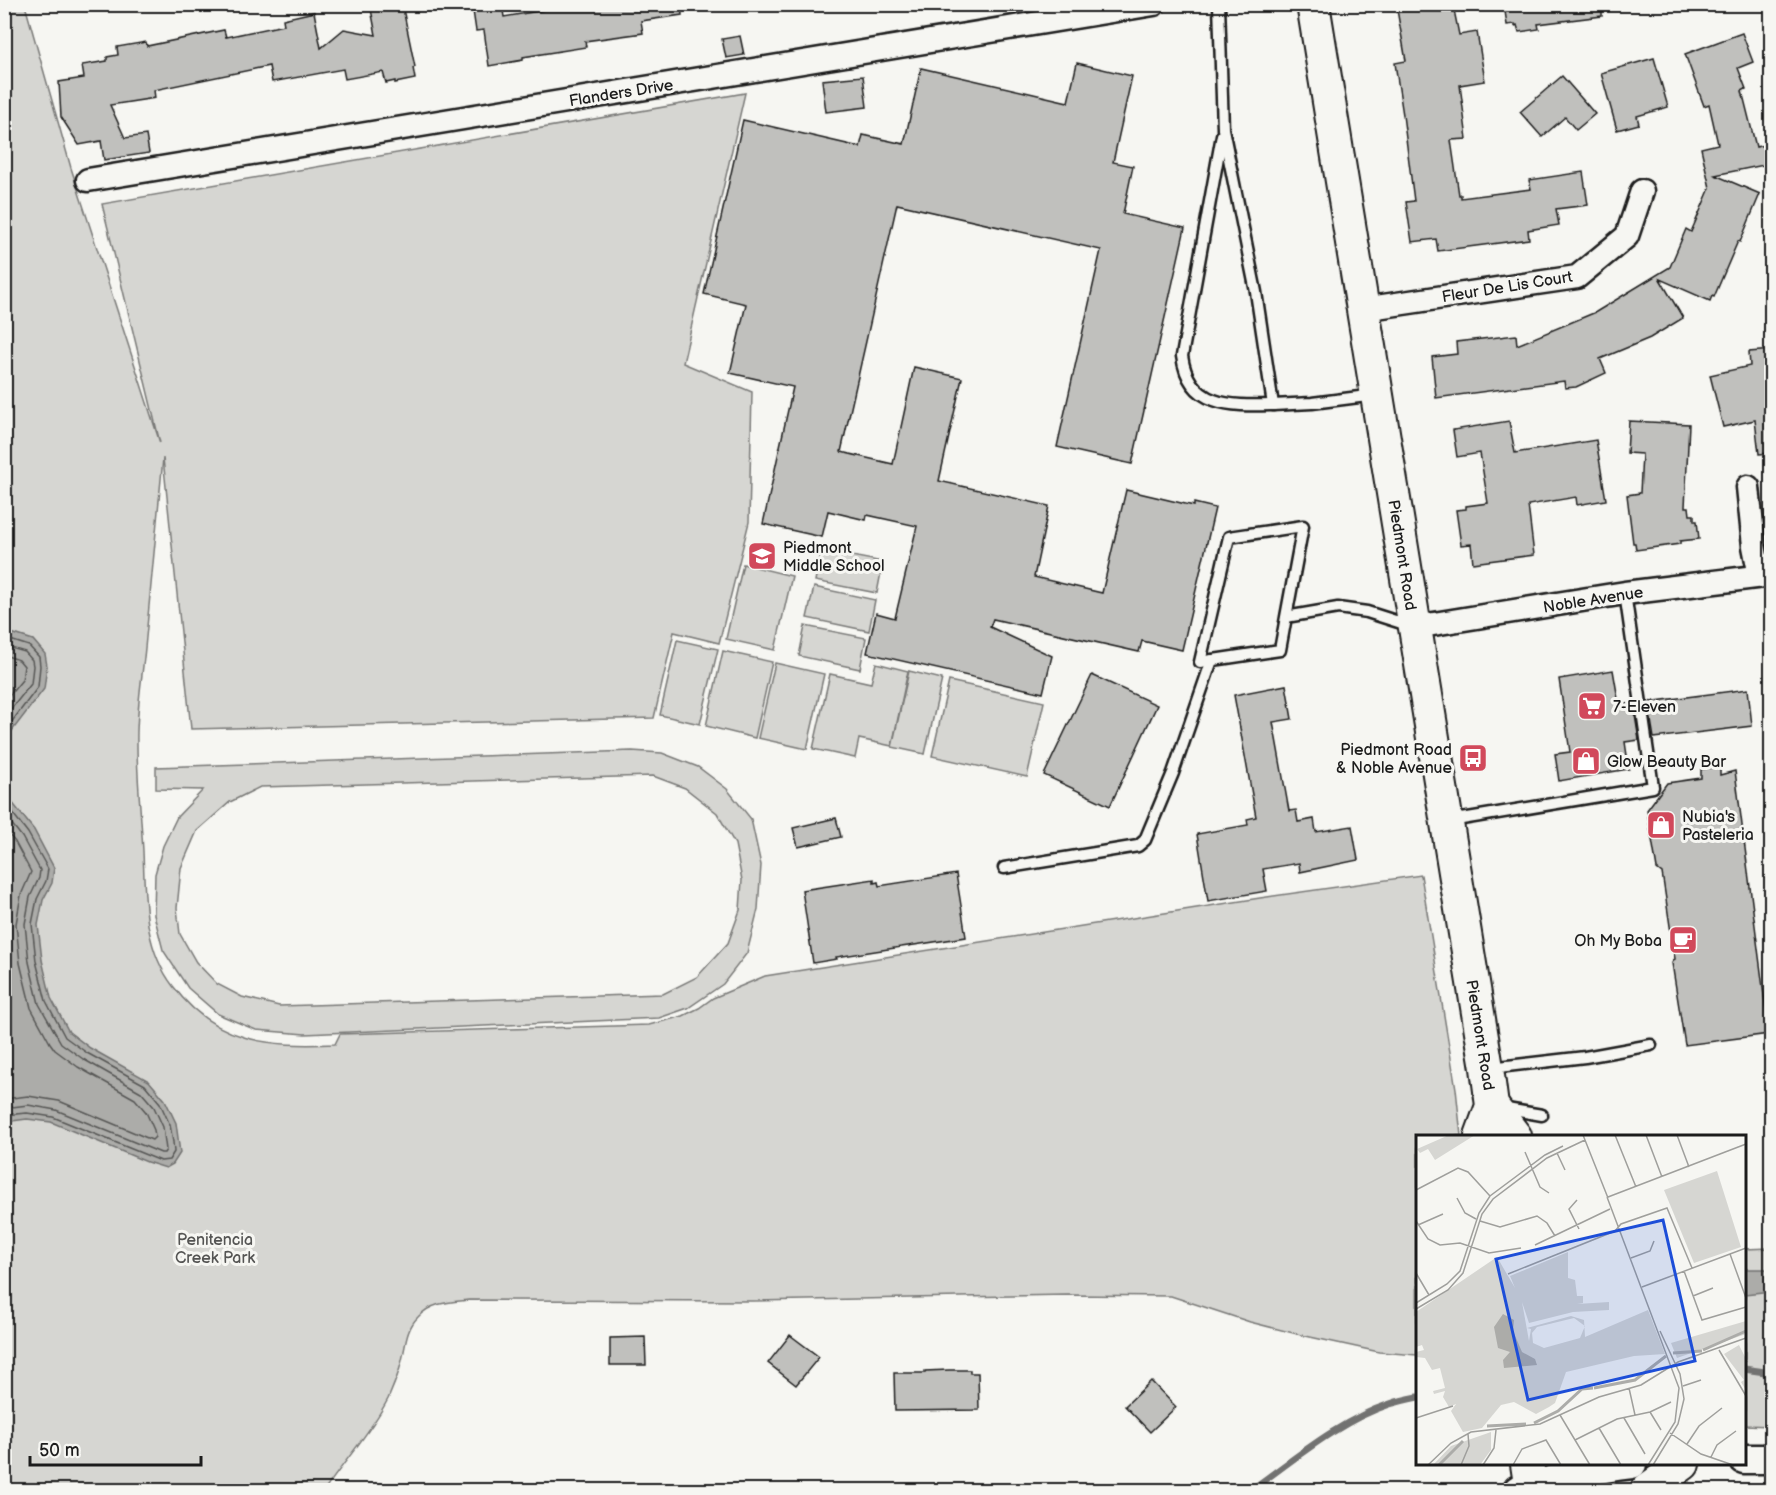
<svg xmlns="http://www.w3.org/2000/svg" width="1776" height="1495" font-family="'Balsamiq Sans',sans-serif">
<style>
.green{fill:#d6d6d2;stroke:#797977;stroke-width:1.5;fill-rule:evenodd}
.water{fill:#acaca9;stroke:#727271;stroke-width:1.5}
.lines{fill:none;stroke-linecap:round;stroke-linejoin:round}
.shore{stroke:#565654;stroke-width:1.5}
.stream{stroke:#727271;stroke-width:7}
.building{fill:#c0c0bd;stroke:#1c1c1c;stroke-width:1.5}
.service-casing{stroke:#1c1c1c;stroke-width:15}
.minor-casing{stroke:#1c1c1c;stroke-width:27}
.tertiary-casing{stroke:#1c1c1c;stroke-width:33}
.secondary-casing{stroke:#1c1c1c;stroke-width:36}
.service{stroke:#f6f6f2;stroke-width:10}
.minor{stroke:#f6f6f2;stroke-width:22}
.tertiary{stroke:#f6f6f2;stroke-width:28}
.secondary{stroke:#f6f6f2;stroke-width:32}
.labels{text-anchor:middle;stroke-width:6;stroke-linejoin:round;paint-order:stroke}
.street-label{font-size:16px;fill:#1c1c1c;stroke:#f6f6f2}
.poi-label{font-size:16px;fill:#1c1c1c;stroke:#f6f6f2;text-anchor:start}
.park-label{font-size:16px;fill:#545453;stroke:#f6f6f2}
.inset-river{fill:none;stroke:#acaca9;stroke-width:3}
.inset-road{fill:none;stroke:#9f9f9c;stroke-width:1.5}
.view{fill:#1d4ed8;fill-opacity:0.15;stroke:#1d4ed8;stroke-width:3}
.inset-edge{fill:none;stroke:#1c1c1c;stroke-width:3}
</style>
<rect width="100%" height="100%" fill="#f6f6f2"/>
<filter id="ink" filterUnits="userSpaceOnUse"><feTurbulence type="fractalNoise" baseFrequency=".0167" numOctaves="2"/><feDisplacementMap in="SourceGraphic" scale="12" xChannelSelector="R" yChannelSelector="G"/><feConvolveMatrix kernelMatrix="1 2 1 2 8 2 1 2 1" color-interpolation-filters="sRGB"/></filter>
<g filter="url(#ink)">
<!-- green -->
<g class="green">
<path d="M5 5H25L71 168 160 443 102 204 745 93 683 363 752 392 749 522 719 643 674 632 654 718 191 729 163 458C157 522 151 585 145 648 142 679 136 712 137 743 137 779 141 815 143 851 145 898 143 947 173 986 215 1043 270 1047 335 1044L340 1034 649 1025 683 1016 699 1008 713 998 765 976 1260 898 1421 875 1456 1089 1461 1136H1418L1417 1355 1379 1352 1301 1335 1250 1322 1171 1296 1068 1295 752 1301 469 1300C450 1302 431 1302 418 1317 405 1330 406 1347 401 1364 398 1376 393 1387 388 1399 371 1432 345 1460 325 1490H5Z"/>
<path d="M821 550 883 562 877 593 815 581Z"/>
<path d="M743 564 792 576 775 650 726 639Z"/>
<path d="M814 587 875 600 869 631 807 618Z"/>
<path d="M805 626 866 638 860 669 799 656Z"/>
<path d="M677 640 718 649 700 724 660 715Z"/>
<path d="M723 651 772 662 755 738 706 726Z"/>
<path d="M775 663 824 674 807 749 758 738Z"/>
<path d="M876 663 908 671 892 746 859 739 855 758 813 749 830 674 871 683Z"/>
<path d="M909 671 942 679 925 754 892 747Z"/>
<path d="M949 681 1044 702 1027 777 932 756Z"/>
<path d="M632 751 662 753 698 767 727 789 751 819 761 865 758 909 747 953 723 984 688 1008 659 1018 305 1034 256 1030 218 1014 188 988 163 950 154 915 155 874 163 846 177 817 203 790 156 789V767ZM653 776 685 788 717 813 735 844 742 880 740 910 728 943 697 977 663 994 279 1006 242 997 217 984 196 962 180 934 177 908 181 868 197 831 230 802 260 787Z"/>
<path d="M1771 1248V1426L1745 1425V1249Z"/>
</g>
<!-- water -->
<g class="water">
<path d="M5 631 33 640 45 654 47 666 44 689 8 736 5 758Z"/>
<path d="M4 770 7 796 34 830 54 868 52 883 43 900 38 925 42 960 51 998 69 1032 90 1048 149 1081 165 1100 176 1123 180 1153 173 1164 166 1168 147 1162 51 1122 27 1119 5 1122Z"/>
<path d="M1745 1269H1765L1771 1270V1291L1745 1294Z"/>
</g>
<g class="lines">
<!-- shore -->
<g class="shore">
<path d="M4 638 29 646 39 657 40 666 38 687 4 732"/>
<path d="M4 646 25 652 32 660 33 666 31 684 4 718"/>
<path d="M4 655 19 660 24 666 22 680 4 702"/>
<path d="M4 802 28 833 48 869 46 881 37 899 32 924 36 961 46 1001 65 1037 87 1053 145 1085 160 1103 170 1125 173 1142 174 1152 169 1160 161 1161 53 1117 27 1113 4 1115"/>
<path d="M4 814 22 837 40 870 39 878 30 897 25 924 29 962 39 1004 61 1043 83 1059 141 1092 154 1107 163 1127 166 1150 164 1153H161L56 1110 28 1105 4 1108"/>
<path d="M4 829 15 842 31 872 21 895 16 924 20 963 31 1008 50 1043 55 1050 78 1067 135 1099 146 1112 154 1130 155 1137 152 1140 59 1101 28 1096 4 1099"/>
</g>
<!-- stream -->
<g class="stream">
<path d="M1744 1369 1772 1373"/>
<path d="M1251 1490C1293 1460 1340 1420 1390 1404 1399 1401 1408 1399 1418 1397"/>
</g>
</g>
<!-- building -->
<g class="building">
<path d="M370 4H402L415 67 413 68 415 79 395 83V81L386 83 383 72 345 79 343 69 272 82 269 66 154 90 155 98 110 105 125 138 146 135 149 153 104 160 101 141 79 145 61 117 59 82 84 78 82 65 107 61V57L118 55 117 47 146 42 147 46 224 30 226 37 284 25 283 19 314 12 321 48 344 29 376 35Z"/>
<path d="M472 4H502L504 17 550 9V6L560 4H681L682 15 641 21 643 33 585 41 586 47 523 57V60L489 66 484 30 476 31Z"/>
<path d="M1396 4H1433V8L1453 5 1459 35 1477 32 1485 81 1460 85 1467 139 1451 140 1459 195H1461V198L1531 189 1529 180 1583 172 1588 205 1556 209 1559 225 1528 230 1529 239 1438 251 1436 239 1412 242 1406 202 1414 201 1403 115 1395 63 1406 61Z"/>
<path d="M1504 4H1602V16L1538 24 1539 29 1519 32 1517 25 1515 26V24L1507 25Z"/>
<path d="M1742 33 1753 62 1738 68 1746 89 1742 91 1756 147 1764 145 1769 164 1715 175 1760 194 1740 242 1738 241 1714 297 1712 296 1710 301 1660 279 1683 318 1650 338 1600 359 1606 373 1576 387 1565 388 1564 381 1436 398 1432 357 1457 354 1456 342 1516 335 1517 345 1596 312 1670 267 1686 229 1691 232 1710 188 1701 148 1718 144 1709 104 1704 106 1685 54Z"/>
<path d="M740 36 744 55 726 58 722 39Z"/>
<path d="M1654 58 1668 107 1637 116 1639 124 1617 130 1601 73Z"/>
<path d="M1077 63 1132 76 1113 162 1133 166 1123 214 1185 228 1132 464 1057 447 1101 250 897 204 841 452 893 464 914 367 962 378 939 481 1049 506 1034 577 1102 593 1126 490 1194 506V503L1215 508 1182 650 1142 641 1139 652 993 619 990 627 1052 656 1043 693 867 653 876 613 895 618 917 526 867 515 866 520 828 511 822 537 763 524 793 387 730 373 746 304 704 294 743 120 860 147 863 135 904 144 921 68 1068 102Z"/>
<path d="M863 76 867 107 826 112 822 80Z"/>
<path d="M1562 76 1595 114 1576 130 1565 117 1542 137 1520 112Z"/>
<path d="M1772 350V453L1759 454 1755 420 1723 427 1710 375 1750 366 1749 352Z"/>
<path d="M1509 421 1515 453 1596 440 1606 500 1577 505 1576 497 1528 505 1534 555 1473 563 1471 544 1461 545 1456 510 1466 509V506L1488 503 1480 453 1457 457 1453 430Z"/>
<path d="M1629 421 1689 424 1685 507H1689L1690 515H1694V521H1697L1699 539 1680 541V544L1636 550 1635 543H1633L1627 495 1640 493 1642 454 1627 453Z"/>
<path d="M1613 670 1619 705 1633 703 1639 740 1625 742 1629 769 1559 781 1555 754 1570 752 1559 679Z"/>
<path d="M1092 675 1157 705 1110 806 1044 775Z"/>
<path d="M1286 685 1292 719 1273 722 1289 811 1296 810 1298 822 1314 819 1316 832 1352 826 1358 860 1300 872 1299 863 1263 869 1267 891 1208 901 1197 834 1248 825 1247 819 1256 817 1234 695Z"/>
<path d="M1748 689 1752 726 1654 738 1648 702Z"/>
<path d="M1720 767V775L1735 771 1769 1034 1685 1045 1672 963 1675 959 1662 873 1657 869 1647 810 1667 783 1701 778V769Z"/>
<path d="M836 818 841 837 798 847 793 828Z"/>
<path d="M956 874 966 937 836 957 837 959 813 963 802 890 874 879V883L878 882 879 886Z"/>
<path d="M790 1335 819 1357 796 1385 768 1363Z"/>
<path d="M645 1337 646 1365H610V1338Z"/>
<path d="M949 1370H970V1373H978L979 1410 895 1411 894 1373H925V1371Z"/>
<path d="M1151 1381 1176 1407 1150 1432 1125 1406Z"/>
</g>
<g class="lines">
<!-- service casing -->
<g class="service-casing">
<g id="service">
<path d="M1219 4 1223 129 1256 292 1273 405 1312 403 1375 395"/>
<path d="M1222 135 1182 356C1189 408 1232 406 1273 405"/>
<path d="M1286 617 1280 650 1200 662 1229 537 1303 526 1286 617 1338 608 1367 612 1411 626"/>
<path d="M1450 821 1653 787 1625 593"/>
<path d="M1004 868 1138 846 1145 840 1173 773 1212 660"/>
<path d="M1490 1068 1585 1057 1651 1045"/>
<path d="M1501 1108 1542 1115"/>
</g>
</g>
<!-- minor casing -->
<g class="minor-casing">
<g id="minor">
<path d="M88 180 1154 4"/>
<path d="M1363 309 1577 277 1627 236 1642 191"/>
<path d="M1748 487 1754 546 1760 576"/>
<path d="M1415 627 1625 593 1772 575"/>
</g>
</g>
<!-- tertiary casing -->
<g class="tertiary-casing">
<g id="tertiary">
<path d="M1744 1459H1772"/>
<path d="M1518 1490C1556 1479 1592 1468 1632 1464"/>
</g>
</g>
<!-- secondary casing -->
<g class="secondary-casing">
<g id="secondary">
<path d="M1313 4 1487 1068 1492 1106 1481 1136"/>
<path d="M1492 1106 1515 1136"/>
<path d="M1527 1464 1531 1490"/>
<path d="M1574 1464 1577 1490"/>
<path d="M1647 1490 1683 1464"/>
</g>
</g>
<!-- service -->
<use href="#service" class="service"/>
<!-- minor -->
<use href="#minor" class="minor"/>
<!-- tertiary -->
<use href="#tertiary" class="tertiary"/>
<!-- secondary -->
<use href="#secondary" class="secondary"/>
</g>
</g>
<!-- icons -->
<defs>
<g id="school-square" transform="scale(1.5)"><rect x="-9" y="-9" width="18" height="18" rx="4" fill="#d1495b" stroke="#f6f6f2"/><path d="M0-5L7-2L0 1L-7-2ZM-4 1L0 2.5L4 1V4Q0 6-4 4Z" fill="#fff"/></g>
<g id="supermarket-square" transform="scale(1.5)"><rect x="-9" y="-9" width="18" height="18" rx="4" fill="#d1495b" stroke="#f6f6f2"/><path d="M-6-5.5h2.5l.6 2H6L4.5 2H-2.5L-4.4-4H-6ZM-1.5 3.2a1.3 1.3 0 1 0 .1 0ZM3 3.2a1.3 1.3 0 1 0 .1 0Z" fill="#fff"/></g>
<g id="bus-square" transform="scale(1.5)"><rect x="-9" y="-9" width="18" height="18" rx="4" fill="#d1495b" stroke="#f6f6f2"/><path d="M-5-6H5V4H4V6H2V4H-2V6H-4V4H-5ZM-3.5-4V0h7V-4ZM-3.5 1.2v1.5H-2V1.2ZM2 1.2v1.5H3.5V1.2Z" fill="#fff"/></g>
<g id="shop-square" transform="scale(1.5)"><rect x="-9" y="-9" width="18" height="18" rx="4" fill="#d1495b" stroke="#f6f6f2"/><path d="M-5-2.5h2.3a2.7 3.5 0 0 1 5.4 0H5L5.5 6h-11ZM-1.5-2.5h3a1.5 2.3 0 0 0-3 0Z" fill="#fff"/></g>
<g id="cafe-square" transform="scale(1.5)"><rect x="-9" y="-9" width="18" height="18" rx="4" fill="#d1495b" stroke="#f6f6f2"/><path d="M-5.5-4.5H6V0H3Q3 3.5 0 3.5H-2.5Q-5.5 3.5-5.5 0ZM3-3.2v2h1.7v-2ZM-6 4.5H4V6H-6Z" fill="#fff"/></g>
</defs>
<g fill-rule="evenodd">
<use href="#school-square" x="762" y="556"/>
<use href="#supermarket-square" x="1592" y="706"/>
<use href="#bus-square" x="1473" y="758"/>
<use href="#shop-square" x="1586" y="761"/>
<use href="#shop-square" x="1661" y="825"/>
<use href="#cafe-square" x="1683" y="940"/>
</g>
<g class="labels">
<!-- street labels -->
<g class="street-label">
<text transform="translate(621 92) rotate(-9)" y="6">Flanders Drive</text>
<text transform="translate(1507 286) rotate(-9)" y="6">Fleur De Lis Court</text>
<text transform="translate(1403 555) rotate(81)" y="6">Piedmont Road</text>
<text transform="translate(1593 599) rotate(-9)" y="6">Noble Avenue</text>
<text transform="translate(1481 1035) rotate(81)" y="6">Piedmont Road</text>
</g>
<!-- poi labels -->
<g class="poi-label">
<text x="783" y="553">Piedmont<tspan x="783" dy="18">Middle School</tspan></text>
<text x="1613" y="712">7-Eleven</text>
<text x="1452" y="755" text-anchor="end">Piedmont Road<tspan x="1452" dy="18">&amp; Noble Avenue</tspan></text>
<text x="1607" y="767">Glow Beauty Bar</text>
<text x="1682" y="822">Nubia's<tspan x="1682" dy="18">Pasteleria</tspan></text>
<text x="1662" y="946" text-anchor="end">Oh My Boba</text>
</g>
<!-- park labels -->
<g class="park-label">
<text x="215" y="1245">Penitencia<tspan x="215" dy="18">Creek Park</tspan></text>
</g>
</g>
<!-- overview -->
<g transform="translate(1416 1135)">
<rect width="330" height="330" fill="#f6f6f2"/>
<path d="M33 0H59L19 25 12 14 4 18 1 14ZM301 36 325 112 278 128 248 55ZM152 117V143L159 145 161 161H167V168L161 169 193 167V175L157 177 113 188 106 167 113 206 115 194 111 193 155 181 168 185 169 202 232 175 249 219 218 221 150 237 139 268 133 272 120 279 98 267 85 270 66 293 47 297 35 276 40 269 33 272 27 262 29 256 18 259 17 256 29 253 24 233 16 235 9 223 0 222V217L8 215 6 210 0 212V177L81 122 99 153 94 141ZM158 183 169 191 164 203 128 213 117 208 116 198 121 192ZM330 186V199L261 223 255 208ZM323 210 330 224V255L325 247 328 245 308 219ZM75 297V315L64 330H17L35 311Z" fill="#d6d6d2" fill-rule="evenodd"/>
<path d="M87 179 98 185 97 196 106 217 119 224 121 230 88 233 87 225 94 217 82 213 78 192Z" fill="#acaca9"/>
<path class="inset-river" d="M287 215 330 196M257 218 286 216M178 253 219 245 250 221M118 288 142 276 166 254 177 253M71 291 110 289M23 330 47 306"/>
<path class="inset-road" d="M167 0 192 63M199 0 220 52M230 0 246 42M261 0 273 32M109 17 124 52 133 58M141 18 149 35M0 55 42 33 52 37 74 61M191 62 263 253 259 287 232 330M192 62 330 9M41 63 49 78 60 84M161 65 153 74 163 94M0 86 12 104 24 110 44 108 73 118 105 113M64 86 84 92 121 81 131 88 139 101M2 90 27 79M119 110 194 74M314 119 330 163M215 123 234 116 238 106M268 136 286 185 330 172M0 138 13 160M92 139 199 96 205 89 251 73 276 133M226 152 330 113M277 161 297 153M0 168 31 149 44 136 63 78 74 61 129 20 147 11M0 174 32 155 47 138 66 79 77 64 131 23 169 5M303 215 330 261M267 251 285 245M213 253 219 280M234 277 245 295M144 280 174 330M0 283 37 271M208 283 229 319M183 293 205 330M254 298 285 319 317 330M159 305 201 284 234 277 255 267M271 309 283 291 306 273M295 322 301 310 320 296M12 330 35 308 55 297 124 289 183 262 225 250 262 227 330 203M45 330 53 311 52 299M67 330 78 313 80 295M97 330 106 314 130 305 145 330M237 330 262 289 268 264 264 239 244 196"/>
<path class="view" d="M247 85 279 226 112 265 80 124Z"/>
<rect width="330" height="330" class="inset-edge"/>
</g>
<!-- margin -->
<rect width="1776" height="1495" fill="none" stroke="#f6f6f2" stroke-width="24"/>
<rect x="12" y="12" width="1752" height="1471" fill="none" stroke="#1c1c1c" stroke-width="2" filter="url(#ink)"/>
<!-- scale -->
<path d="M30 1456v9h171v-9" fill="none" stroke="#1c1c1c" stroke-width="3"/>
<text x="39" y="1456" font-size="18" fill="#1c1c1c" stroke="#f6f6f2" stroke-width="4.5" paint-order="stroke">50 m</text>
</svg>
